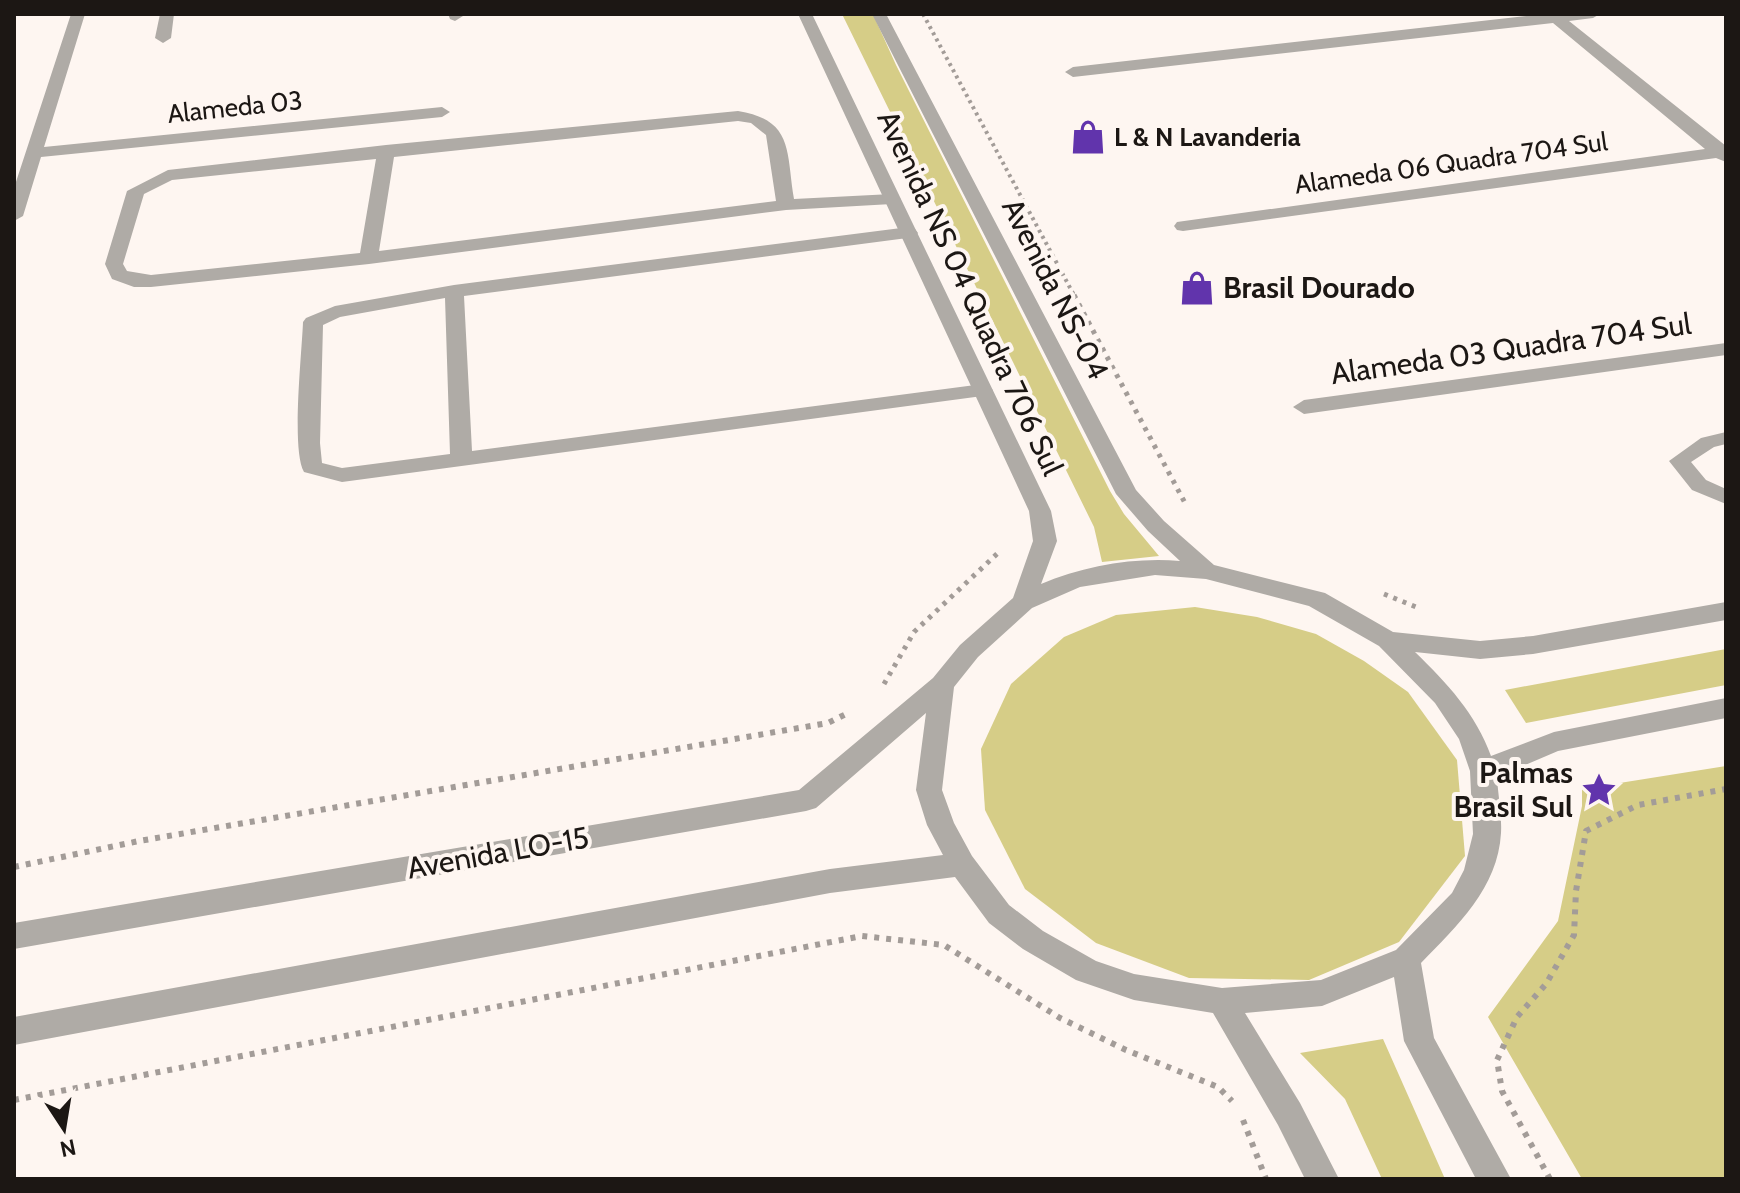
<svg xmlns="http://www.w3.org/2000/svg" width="1740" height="1193" font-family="Cabin,sans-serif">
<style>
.green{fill:#d6cd87}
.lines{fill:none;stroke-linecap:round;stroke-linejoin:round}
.path-far2{stroke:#a39c98;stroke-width:4;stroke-dasharray:3 4;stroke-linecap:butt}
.path-far1{stroke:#a39c98;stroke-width:5;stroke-dasharray:4 6;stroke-linecap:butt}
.path{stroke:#a39c98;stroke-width:6;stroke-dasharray:5 7;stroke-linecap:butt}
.service{fill:#afaba6;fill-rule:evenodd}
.minor{fill:#afaba6;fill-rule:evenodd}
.tertiary{fill:#afaba6;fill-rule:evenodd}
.labels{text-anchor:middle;stroke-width:8;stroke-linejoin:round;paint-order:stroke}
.far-street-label{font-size:26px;fill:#1c1714;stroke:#fef6f1}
.far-poi-label{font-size:26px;font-weight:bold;fill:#1c1714;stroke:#fef6f1;text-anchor:start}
.poi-label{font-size:30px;font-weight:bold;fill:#1c1714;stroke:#fef6f1;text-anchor:start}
.street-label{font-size:30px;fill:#1c1714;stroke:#fef6f1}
</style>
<rect width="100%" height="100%" fill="#fef6f1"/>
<!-- green -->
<g class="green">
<path d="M842 14H873L896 65 1110 491 1124 514 1159 556 1102 562 1094 527Z"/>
<path d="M1195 607 1257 617 1316 634 1364 661 1408 692 1457 760 1465 856 1399 942 1309 980 1189 978 1096 943 1025 889 985 810 981 749 1011 684 1064 637 1116 615Z"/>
<path d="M1726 649V685L1526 723 1505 690Z"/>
<path d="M1726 766V1179H1582L1488 1017 1558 921 1582 806V789Z"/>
<path d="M1383 1039 1445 1179H1382L1345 1099 1300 1053Z"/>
</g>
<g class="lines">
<!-- path-far2 -->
<path class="path-far2" d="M923 14 1075 297"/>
<!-- path-far1 -->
<g class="path-far1">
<path d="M1074 295 1185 503"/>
<path d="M1384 594 1416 607"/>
<path d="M884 684 914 632 1000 551"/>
</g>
<!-- path -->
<g class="path">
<path d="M14 867 139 841 828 723 846 714"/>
<path d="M14 1100 862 936 944 945 1060 1018 1126 1050 1218 1087 1232 1101"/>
<path d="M1243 1120 1266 1179"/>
<path d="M1550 1179 1502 1091 1497 1060 1517 1017 1546 984 1574 935 1576 891 1586 831 1638 805 1726 789"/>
</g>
<!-- service -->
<path class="service" d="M1726 432V444L1714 447 1691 462 1706 480 1726 489V504L1692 490 1669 461 1701 438Z"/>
<!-- minor -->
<g class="minor">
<path d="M71 14H85L44 147 442 107 450 112 442 117 41 157 23 216 14 221V188Z"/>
<path d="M160 14H174L171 38 163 43 155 38Z"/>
<path d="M448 14H462L463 16 455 21 450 19Z"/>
<path d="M1600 14 1593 18 1569 21 1726 146V162L1716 158 1183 231 1177 230 1174 226 1177 222 1705 149 1553 23 1073 77 1065 72 1073 67 1544 14Z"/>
<path d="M738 111C794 120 786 152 794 199L892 194 901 199 892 204 786 210 369 264 151 287H134L112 279 105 264 127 191 168 170 386 145ZM738 121 751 123 766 135 776 201 379 251 394 157ZM376 159 360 253 151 275 127 271 123 264 144 194 172 180Z"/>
<path d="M909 227 915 229 918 233 915 237 464 296 472 451 983 384 993 390 990 395 342 482 304 472C291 450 302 352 303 322L306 318 335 306 454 285ZM445 298 450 454 342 468 322 463 320 443 323 325 340 317Z"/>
<path d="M1726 343V355L1304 414 1293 407 1304 400Z"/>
</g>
<!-- tertiary -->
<path class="tertiary" d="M798 14H812L1051 511 1057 541 1041 584C1084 566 1134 557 1180 561L1148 531 1116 494 872 14H886L1136 490 1164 521 1214 565 1325 593 1393 632 1480 641 1533 636 1726 602V620L1533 654 1480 659 1415 652C1447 683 1476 714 1491 756L1554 732 1726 698V718L1558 751 1497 777C1498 795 1502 815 1501 833 1498 888 1457 926 1421 963L1434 1038 1511 1179H1476L1404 1041 1394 977 1322 1006 1245 1013 1300 1103 1339 1179H1305L1278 1125 1213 1013 1134 1000 1076 980 1023 949 989 923 955 877 830 893 14 1045V1017L830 869 943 855 927 825 916 790 926 713 816 808 806 811 14 949V923L799 790 933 678 960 645 1013 598 1033 541 1029 511ZM1155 575 1206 579 1309 606 1379 646 1435 703 1459 739 1470 771 1473 834 1464 870 1452 893 1396 950 1321 980 1222 988 1134 974 1096 961 1043 931 1009 905 972 856 954 823 942 790 954 687 978 657 1032 608 1080 587Z"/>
</g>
<!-- icons -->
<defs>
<g id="shop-bare" transform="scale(2.76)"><path d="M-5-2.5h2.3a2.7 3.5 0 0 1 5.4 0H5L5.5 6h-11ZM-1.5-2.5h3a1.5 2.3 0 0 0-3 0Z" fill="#6134ac" stroke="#fef6f1" stroke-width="2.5" paint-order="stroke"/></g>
<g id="sight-bare" transform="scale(2.76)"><path d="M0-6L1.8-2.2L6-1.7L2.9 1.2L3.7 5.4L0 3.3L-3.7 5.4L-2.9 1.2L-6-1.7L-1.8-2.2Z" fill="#6134ac" stroke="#fef6f1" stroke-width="2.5" paint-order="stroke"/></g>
</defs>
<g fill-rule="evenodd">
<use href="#shop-bare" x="1088" y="137"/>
<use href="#shop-bare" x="1197" y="288"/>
<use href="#sight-bare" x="1599" y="790"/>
</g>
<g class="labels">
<!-- far-street labels -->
<g class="far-street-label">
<text transform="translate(235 107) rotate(-6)" y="9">Alameda 03</text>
<text transform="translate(1451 163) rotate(-8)" y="9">Alameda 06 Quadra 704 Sul</text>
</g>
<!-- far-poi labels -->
<g class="far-poi-label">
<text x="1114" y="146">L &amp; N Lavanderia</text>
</g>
<!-- poi labels -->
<g class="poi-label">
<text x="1223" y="298">Brasil Dourado</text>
<text x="1573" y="783" text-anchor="end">Palmas<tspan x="1573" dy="34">Brasil Sul</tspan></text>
</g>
<!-- street labels -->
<g class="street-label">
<text transform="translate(1055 289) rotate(63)" y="10">Avenida NS-04</text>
<text transform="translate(970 293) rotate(65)" y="10">Avenida NS 04 Quadra 706 Sul</text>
<text transform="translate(1511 349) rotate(-8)" y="10">Alameda 03 Quadra 704 Sul</text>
<text transform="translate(498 853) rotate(-10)" y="10">Avenida LO-15</text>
</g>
</g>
<!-- border -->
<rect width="1740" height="1193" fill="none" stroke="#1c1714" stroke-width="32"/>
<!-- north arrow -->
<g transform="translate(64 1129) rotate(168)" stroke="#fef6f1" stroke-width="6" paint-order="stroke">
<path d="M0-6L14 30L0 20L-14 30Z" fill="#1c1714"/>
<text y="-12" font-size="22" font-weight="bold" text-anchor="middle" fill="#1c1714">N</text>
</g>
</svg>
